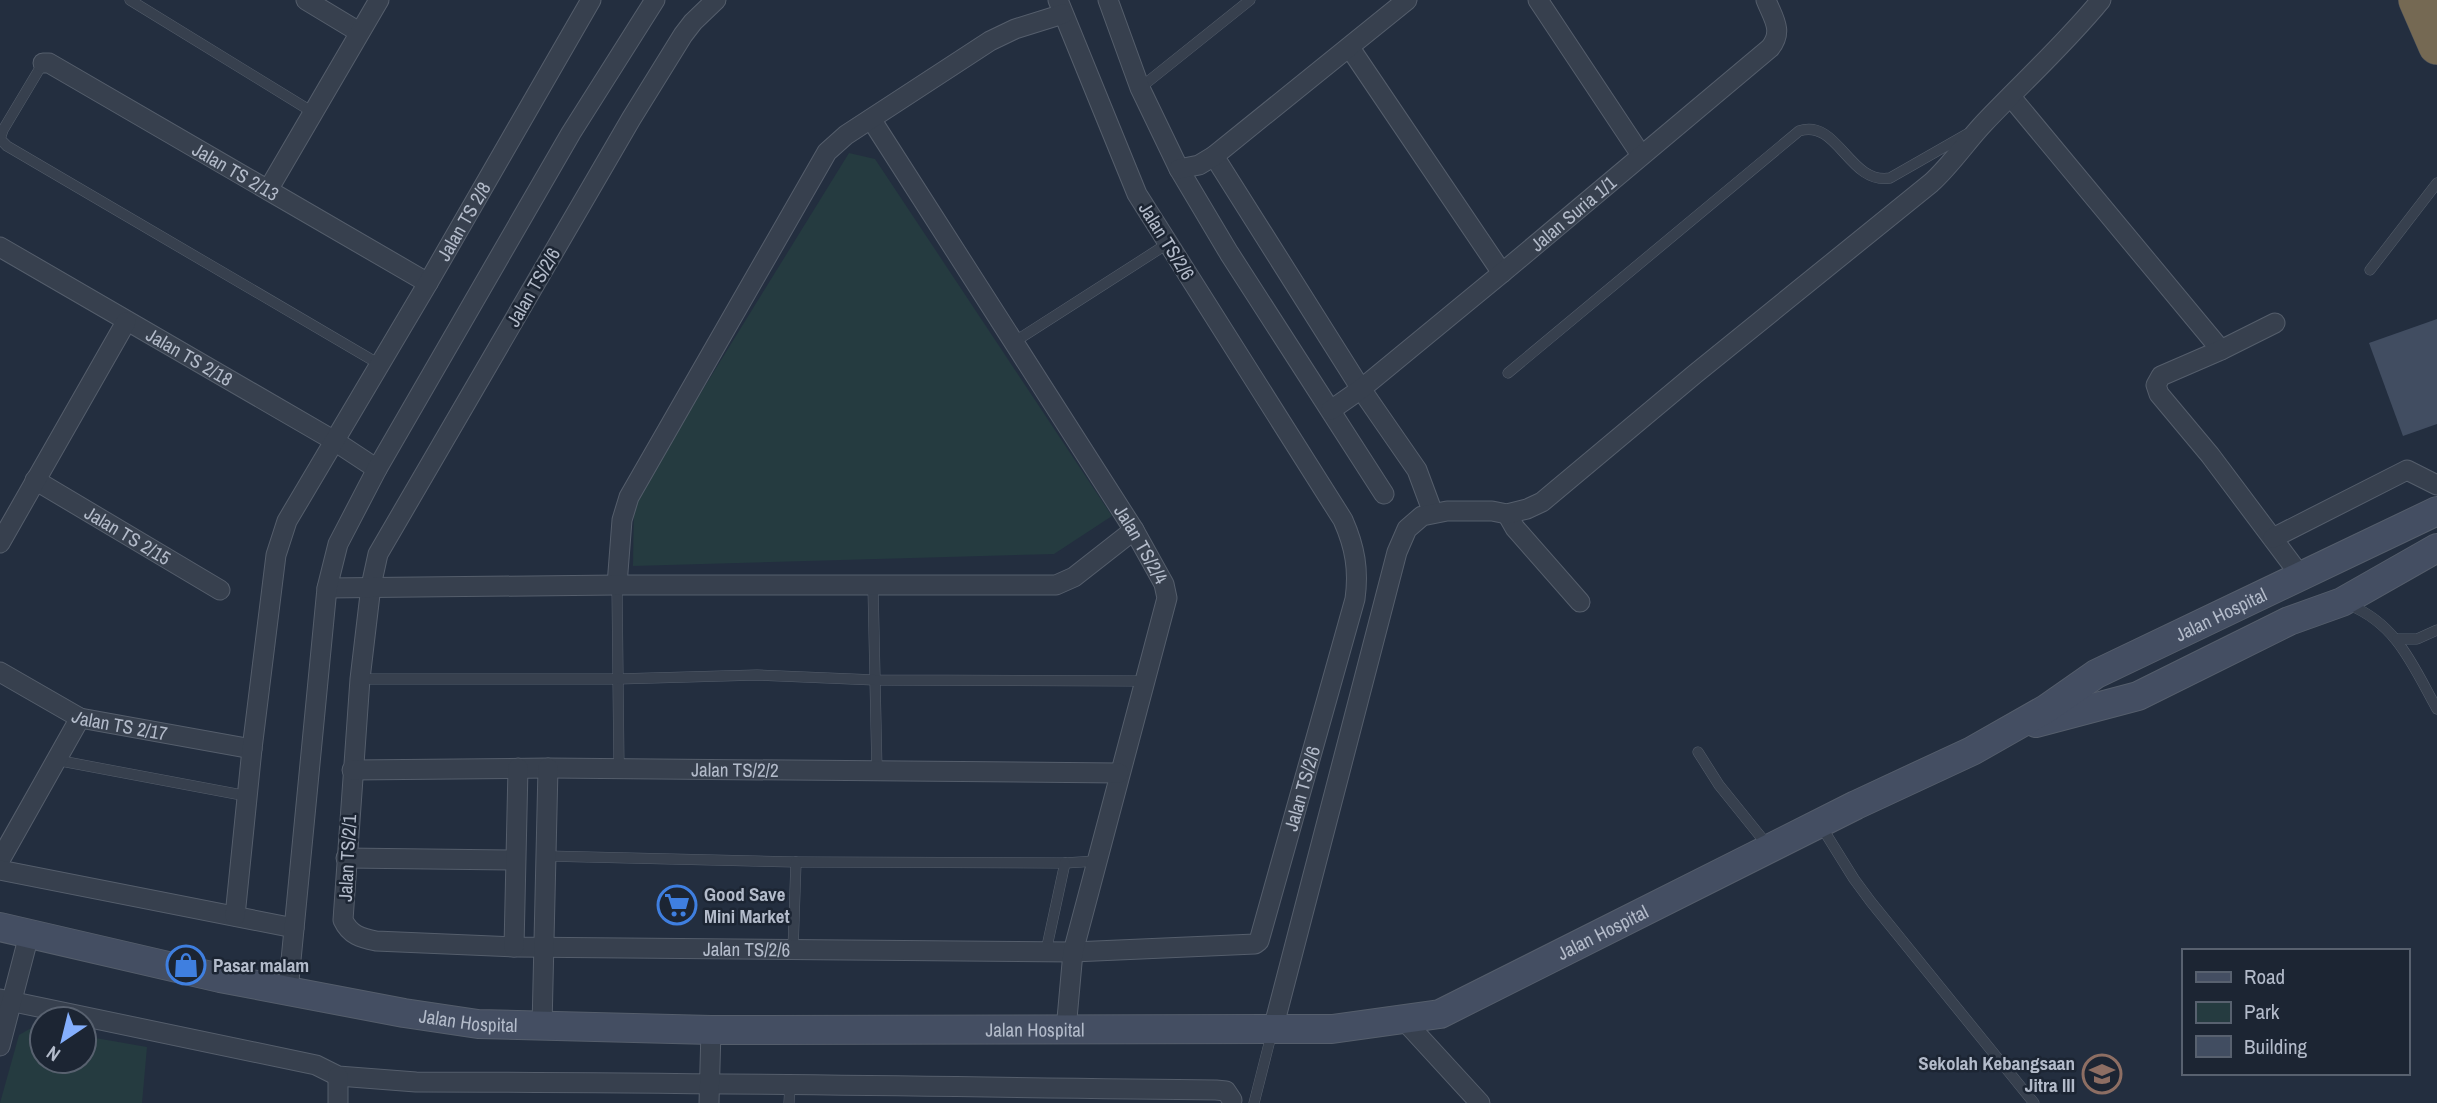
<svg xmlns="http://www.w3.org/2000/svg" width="2437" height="1103" viewBox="0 0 2437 1103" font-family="'Archivo Narrow',sans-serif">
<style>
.green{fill:#253b40}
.building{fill:#414d61}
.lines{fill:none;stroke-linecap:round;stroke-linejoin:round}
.lane-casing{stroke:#555e6c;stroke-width:11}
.street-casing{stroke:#555e6c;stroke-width:21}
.secondary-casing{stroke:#555e6c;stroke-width:30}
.highway-casing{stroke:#424b59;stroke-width:38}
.lane{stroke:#37404e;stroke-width:10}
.street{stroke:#37404e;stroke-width:19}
.secondary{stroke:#444e62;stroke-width:28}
.highway{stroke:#756953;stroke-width:37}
.labels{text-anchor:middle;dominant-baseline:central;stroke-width:5;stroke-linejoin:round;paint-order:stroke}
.street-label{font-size:19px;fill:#b3bbca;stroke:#1c2533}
.poi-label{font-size:19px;font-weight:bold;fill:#b3bbca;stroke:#1c2533;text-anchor:start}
</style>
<rect width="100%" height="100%" fill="#232e3f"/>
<g class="green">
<polygon points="849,153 875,159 1112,516 1054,554 633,566 634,501"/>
<polygon points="33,1027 42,1028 42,1061 84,1061 84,1036 147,1047 142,1103 0,1103 19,1035"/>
</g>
<polygon class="building" points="2437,319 2437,424 2403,436 2369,343"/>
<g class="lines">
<defs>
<g id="lane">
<polyline points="130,0 314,113"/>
<polyline points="43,63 3,130 0,139 7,146 379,364"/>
<polyline points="1140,88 1250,0"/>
<polyline points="2370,270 2437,183"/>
<polyline points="1014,342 1167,244"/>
<path d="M1508 373 1799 131C1838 118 1849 185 1890 178L1967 134"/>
<polyline points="617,585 619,769"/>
<polyline points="873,586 877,771"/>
<path d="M2349 605C2397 624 2413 666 2437 709"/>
<polyline points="2397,639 2417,639 2437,630"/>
<polyline points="360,679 617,679 757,675 875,680 1144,681"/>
<polyline points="1698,752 1719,785 1769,847"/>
<polyline points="56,760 247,796"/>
<polyline points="1821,826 1854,879 1871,902 2034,1103"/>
<polyline points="546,856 796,862 1065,863 1096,861"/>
<polyline points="793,950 796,862"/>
<polyline points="1046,951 1065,863"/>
<polyline points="789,1103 790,1085"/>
<polyline points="1254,1103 1272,1032"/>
</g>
<g id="street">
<polyline points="306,0 359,32"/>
<path id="s1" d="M716 0 693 22 683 35 631 119 378 554 371 586 360 679 343 920C350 935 361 938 376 941L514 947 1073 952 1255 944 1259 941 1355 599C1359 570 1355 547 1343 520L1137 194 1058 0"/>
<polyline points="1108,0 1140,88 1179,169 1229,253 1384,494"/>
<polyline points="1538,0 1641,155"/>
<polyline points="1350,48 1502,273"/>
<path id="s2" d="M43 63H49L428 283"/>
<polyline points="2011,97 2221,350"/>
<path id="s3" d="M871 119 1134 530 1164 584 1167 598 1073 952 1066 1030"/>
<polyline points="1214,156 1361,389 1417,470 1433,513"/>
<polyline points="1179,169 1199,165 1214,156 1407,0"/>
<polyline points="268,190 379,0"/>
<path id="s4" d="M0 247 333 440 377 469"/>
<polyline points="2275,323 2221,350 2161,376 2156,385 2159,394 2210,455 2300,575"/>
<path id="s5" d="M1331 410 1361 389 1502 273 1770 48C1784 31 1773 18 1766 0"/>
<path id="s6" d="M35 480 220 590"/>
<polyline points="1507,514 1515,528 1580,602"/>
<polyline points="2273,538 2407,470 2437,485"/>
<polyline points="0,543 126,322"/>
<polyline points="617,585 622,520 629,497 827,152 846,135 990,41 1015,29 1063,14"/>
<polyline points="327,588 617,585 1056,585 1074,577 1134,530"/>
<path id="s7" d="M0 672 80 718 252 749"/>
<path id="s8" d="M352 770 548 768 1119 773"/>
<polyline points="346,858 515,860"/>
<polyline points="0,860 80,718"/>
<polyline points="0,870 294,928"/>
<path id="s9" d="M235 916 252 749 276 555 287 521 428 283 591 0"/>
<polyline points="514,947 518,768"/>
<polyline points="288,991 327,588 338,544 377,469 571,133 655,0"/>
<path d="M0 999 316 1065 338 1076 416 1082C682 1082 949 1087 1216 1090L1226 1091 1232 1100"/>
<polyline points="1402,1018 1480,1103"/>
<polyline points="542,1027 548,768"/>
<path d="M1273 1029 1397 552 1407 529 1422 516 1447 511H1492L1507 514 1527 509 1542 502 1695 374 1931 183C1951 165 1966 142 1985 122 2024 81 2065 44 2101 0"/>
<polyline points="0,1046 29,935"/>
<polyline points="338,1076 338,1103"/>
<polyline points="709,1103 711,1030"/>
</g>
<g id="secondary">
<polyline points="2036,723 2138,696 2289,621 2342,602 2437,548"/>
<path id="s10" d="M0 927 220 978 404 1013 478 1024 711 1030 1332 1029 1440 1014 1856 805 1972 751 2046 709 2096 674 2437 511"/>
</g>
<polyline id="highway" points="2417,0 2437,46"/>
</defs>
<use href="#lane" class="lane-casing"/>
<use href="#street" class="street-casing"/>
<use href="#secondary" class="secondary-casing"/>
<use href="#highway" class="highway-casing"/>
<use href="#lane" class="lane"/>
<use href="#street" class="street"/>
<use href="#secondary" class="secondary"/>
<use href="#highway" class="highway"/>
</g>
<defs>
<symbol id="supermarket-ring" viewBox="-11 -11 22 22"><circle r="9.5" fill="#1c2533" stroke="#3f7fe0" stroke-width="1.5"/><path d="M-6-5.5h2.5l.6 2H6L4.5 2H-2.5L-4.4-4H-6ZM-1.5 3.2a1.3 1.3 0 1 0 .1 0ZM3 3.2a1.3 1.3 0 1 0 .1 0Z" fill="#3f7fe0"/></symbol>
<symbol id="shop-ring" viewBox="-11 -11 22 22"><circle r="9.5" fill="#1c2533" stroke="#3f7fe0" stroke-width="1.5"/><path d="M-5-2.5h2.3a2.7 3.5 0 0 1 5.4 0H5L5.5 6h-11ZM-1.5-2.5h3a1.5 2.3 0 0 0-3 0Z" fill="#3f7fe0"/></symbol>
<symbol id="school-ring" viewBox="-11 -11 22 22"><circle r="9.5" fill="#1c2533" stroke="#8d6e63" stroke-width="1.5"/><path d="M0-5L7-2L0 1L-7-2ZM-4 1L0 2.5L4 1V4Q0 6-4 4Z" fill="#8d6e63"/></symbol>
</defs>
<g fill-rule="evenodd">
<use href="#supermarket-ring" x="655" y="883" width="44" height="44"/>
<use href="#shop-ring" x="164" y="943" width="44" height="44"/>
<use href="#school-ring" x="2080" y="1052" width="44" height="44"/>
</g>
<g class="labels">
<g class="street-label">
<text stroke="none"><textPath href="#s2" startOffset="222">Jalan TS 2/13</textPath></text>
<text stroke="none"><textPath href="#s5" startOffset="312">Jalan Suria 1/1</textPath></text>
<text stroke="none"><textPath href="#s9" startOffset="747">Jalan TS 2/8</textPath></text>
<text transform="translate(1167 241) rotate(58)">Jalan TS/2/6</text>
<text transform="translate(533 287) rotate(-60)">Jalan TS/2/6</text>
<text stroke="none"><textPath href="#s4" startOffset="219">Jalan TS 2/18</textPath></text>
<text stroke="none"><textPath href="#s6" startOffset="108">Jalan TS 2/15</textPath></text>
<text stroke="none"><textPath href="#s3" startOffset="504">Jalan TS/2/4</textPath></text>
<text stroke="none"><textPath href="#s10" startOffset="2329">Jalan Hospital</textPath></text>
<text stroke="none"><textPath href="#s7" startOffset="133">Jalan TS 2/17</textPath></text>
<text stroke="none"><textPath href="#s8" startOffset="383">Jalan TS/2/2</textPath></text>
<text stroke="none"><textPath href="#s1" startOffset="2102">Jalan TS/2/6</textPath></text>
<text transform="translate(347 858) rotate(-87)">Jalan TS/2/1</text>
<text stroke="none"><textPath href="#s10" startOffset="1633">Jalan Hospital</textPath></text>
<text stroke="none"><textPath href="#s1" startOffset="1430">Jalan TS/2/6</textPath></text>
<text stroke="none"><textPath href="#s10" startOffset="478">Jalan Hospital</textPath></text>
<text stroke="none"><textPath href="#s10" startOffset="1045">Jalan Hospital</textPath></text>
</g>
<g class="poi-label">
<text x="704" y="894">Good Save<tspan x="704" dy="22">Mini Market</tspan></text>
<text x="213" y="965">Pasar malam</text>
<text x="2075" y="1063" text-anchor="end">Sekolah Kebangsaan<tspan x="2075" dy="22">Jitra III</tspan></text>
</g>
</g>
<rect x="2182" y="949" width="228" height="126" fill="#1c2533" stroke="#58616f" stroke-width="2"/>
<rect x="2196" y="972" width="35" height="10" fill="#444e62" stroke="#58616f" stroke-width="2"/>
<text x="2244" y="984" font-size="21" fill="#b3bbca">Road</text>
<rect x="2196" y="1002" width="35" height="21" fill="#253b40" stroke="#58616f" stroke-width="2"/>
<text x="2244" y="1019" font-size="21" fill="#b3bbca">Park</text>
<rect x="2196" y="1036" width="35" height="21" fill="#414d61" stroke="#58616f" stroke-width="2"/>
<text x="2244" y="1054" font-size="21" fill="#b3bbca">Building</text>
<g transform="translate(63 1040) rotate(215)"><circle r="33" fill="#1c2533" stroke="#58616f" stroke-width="2"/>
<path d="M0-5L12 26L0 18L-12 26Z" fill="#84affd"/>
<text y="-10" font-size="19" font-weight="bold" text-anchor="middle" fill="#b3bbca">N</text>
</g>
</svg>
